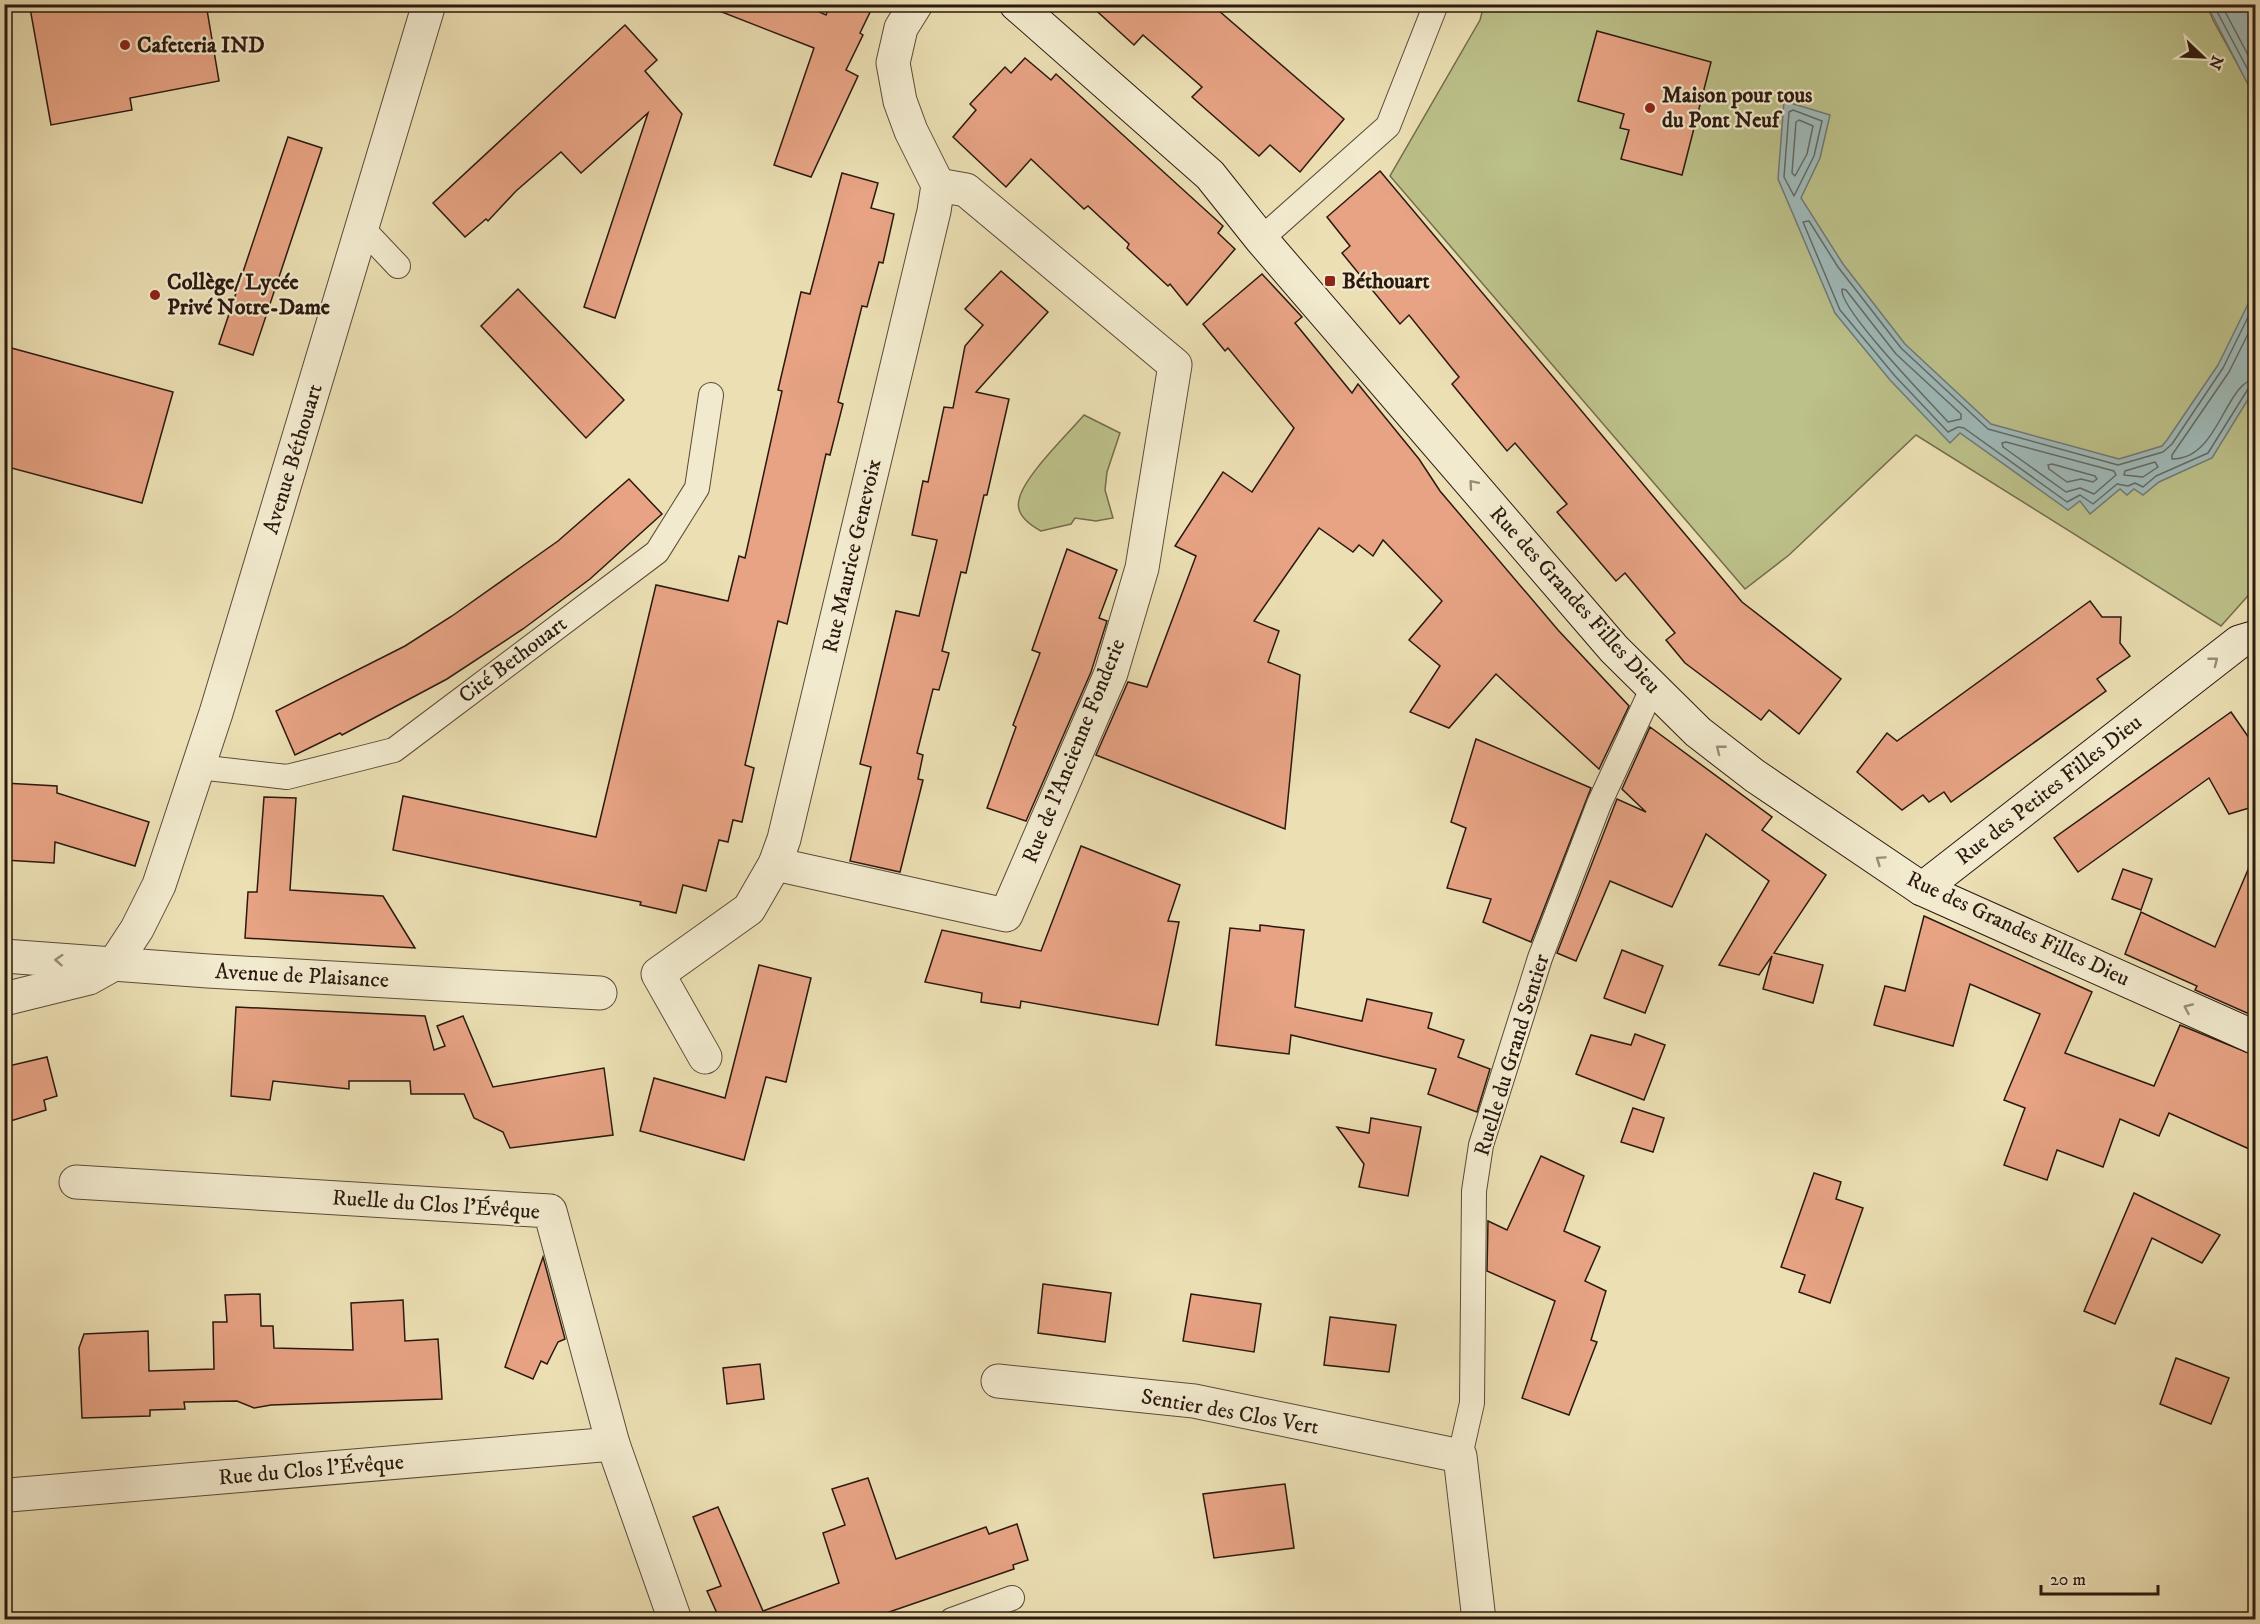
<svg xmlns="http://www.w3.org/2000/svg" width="2260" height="1624" viewBox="0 0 2260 1624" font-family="'IM FELL DW Pica',serif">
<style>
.green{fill:#bcc089;stroke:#746c4c;stroke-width:1.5}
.water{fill:#9eb9b8;stroke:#707975;stroke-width:1.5}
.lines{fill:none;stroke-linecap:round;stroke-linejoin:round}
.shore{stroke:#646964;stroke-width:1.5}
.building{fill:#e7a384;stroke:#2b1910;stroke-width:1.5}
.lane-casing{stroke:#5b4a39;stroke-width:26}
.street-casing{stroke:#5b4a39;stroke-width:35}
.secondary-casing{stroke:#2b1910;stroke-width:35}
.lane{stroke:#f2eace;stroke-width:24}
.street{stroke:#f2eace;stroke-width:33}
.secondary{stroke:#f2eace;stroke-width:33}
.oneway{stroke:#988c78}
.poi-dot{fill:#8f2418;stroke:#f2eace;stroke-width:2}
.labels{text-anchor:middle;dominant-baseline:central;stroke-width:4.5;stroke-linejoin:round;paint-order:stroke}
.poi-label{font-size:22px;font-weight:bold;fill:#2b1910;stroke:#f2eace;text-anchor:start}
.street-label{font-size:22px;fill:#2b1910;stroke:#f2eace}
</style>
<rect width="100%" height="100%" fill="#ebdfb3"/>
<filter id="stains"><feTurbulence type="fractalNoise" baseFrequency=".00333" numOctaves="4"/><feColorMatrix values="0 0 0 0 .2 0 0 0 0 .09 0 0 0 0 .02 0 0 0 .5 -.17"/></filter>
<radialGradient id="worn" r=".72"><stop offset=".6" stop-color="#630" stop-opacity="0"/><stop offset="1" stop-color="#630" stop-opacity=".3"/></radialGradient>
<g class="green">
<polygon points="1484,5 2207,5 2213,20 2255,96 2255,588 2221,626 1916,435 1789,555 1745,589 1390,176 1480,20"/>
<path d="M1084 415 1120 433 1107 472 1105 490 1113 518 1096 521 1075 518 1071 524 1041 531C1030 525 1015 515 1019 500 1023 477 1068 434 1084 415Z"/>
</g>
<g class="water">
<polygon points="2207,5 2255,5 2255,98"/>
<polygon points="1784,101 1830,115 1820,158 1801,198 1843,264 1905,344 1991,424 2119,459 2162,446 2167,440 2218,365 2255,290 2255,388 2212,458 2159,482 2143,495 2134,489 2127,495 2120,489 2090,514 2080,501 2068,510 1960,433 1950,443 1890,380 1835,313 1778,179"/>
</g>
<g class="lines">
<g class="shore">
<polyline points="2213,4 2256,85"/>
<polyline points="2221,4 2256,70"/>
<polygon points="1793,110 1822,121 1814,156 1794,196 1784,177 1789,112"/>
<polygon points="1799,120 1813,126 1807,154 1795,176 1792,173 1796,122"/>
<path d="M1842 289 1846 290 1896 354 1961 414V419L1948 422C1931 403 1838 308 1842 289Z"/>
<polyline points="2256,301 2223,368 2172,444 2163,452 2118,465 1988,429 1901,348 1838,267 1809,221 1803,222 1840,310 1895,376 1948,432 1958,427 1964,428 2067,502 2080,495 2093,504 2117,484 2128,486 2135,483 2143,487 2156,476 2208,453 2248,389 2256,386"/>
<path d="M2256 318 2229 372 2172 455V459C2219 460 2225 381 2256 379"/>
<polygon points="2006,442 2114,471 2116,475 2094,494 2080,488 2066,492 2003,447 2002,443"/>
<polygon points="2155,462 2158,467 2143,477 2124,475 2125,471"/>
<polygon points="2052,464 2095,476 2097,479 2093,482 2081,479 2067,482 2049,469 2048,465"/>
</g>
</g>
<g class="building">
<polygon points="48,4 206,4 219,81 130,98 132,110 51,125 30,8"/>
<polygon points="709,4 802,4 826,15 830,4 874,4 860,33 863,35 846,70 858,76 811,177 774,165 814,48 709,7"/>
<polygon points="1089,4 1211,4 1344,119 1300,172 1270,145 1259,156 1192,97 1202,87 1143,35 1134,45"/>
<polygon points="625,25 657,60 645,71 682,114 615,318 584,307 648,113 581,173 561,152 516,191 488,221 486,219 465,237 433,203"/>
<polygon points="1597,31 1711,62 1682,175 1621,159 1629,130 1620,128 1624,114 1578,101"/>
<polygon points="1025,58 1051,80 1056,74 1223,226 1218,233 1235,249 1187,305 1170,284 1168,286 1127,248 1129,244 1088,206 1084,209 1031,159 1006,187 953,137 976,110 970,104 1005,67 1011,73"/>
<polygon points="288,137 322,148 253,355 219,344"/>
<polygon points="1380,171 1742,602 1841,679 1799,734 1769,710 1761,720 1685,663 1666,640 1675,633 1625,573 1616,581 1557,512 1567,504 1515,443 1507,451 1452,384 1459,377 1409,315 1400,324 1342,253 1350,246 1327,217"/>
<polygon points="842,173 878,183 871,208 894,214 883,263 879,262 867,307 862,306 838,402 843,404 830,455 826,454 787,624 778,621 745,765 754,768 742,822 733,820 728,842 719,840 706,891 683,885 676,913 640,905 641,902 393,850 403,796 596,837 656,585 728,601 739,556 745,558 782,391 778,390 801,292 810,294"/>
<polygon points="1001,271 1048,312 976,392 1009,399 987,495 984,495 966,573 961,572 942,651 949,653 939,690 933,689 917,753 923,755 918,779 923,780 900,872 850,861 871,767 860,764 896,611 919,616 937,540 912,535 923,481 928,482 944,407 953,408 965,346 983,325 965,309"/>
<polygon points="1262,274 1302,317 1295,323 1352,393 1358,384 1419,459 1440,491 1558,630 1629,706 1599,769 1496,674 1449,728 1410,712 1440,666 1409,640 1442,601 1383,540 1373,556 1359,545 1353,552 1319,528 1254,621 1279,631 1268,662 1300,675 1285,829 1096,755 1128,682 1147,687 1196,556 1175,546 1223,472 1252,492 1294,428 1228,348 1225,351 1203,324"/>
<polygon points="518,289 624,400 586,438 481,326"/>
<polygon points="4,346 173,392 142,503 4,466"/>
<polygon points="629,479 662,514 590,579 523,629 447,679 342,735 340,733 295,755 276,711 405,646 452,616 558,541"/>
<polygon points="1067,549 1117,570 1099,618 1107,621 1091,672 1026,821 987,808 1016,727 1013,725 1040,653 1032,650"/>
<polygon points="2090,601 2102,617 2121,617 2120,643 2130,656 2097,679 2106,691 1951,802 1944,792 1929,802 1923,795 1902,810 1857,772 1887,733 1897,741"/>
<polygon points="2231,712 2256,748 2256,806 2229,814 2209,778 2078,872 2054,838"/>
<polygon points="1650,727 1772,817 1762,830 1826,875 1774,953 1823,965 1813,1003 1763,989 1772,956 1759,975 1719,965 1769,881 1706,834 1672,907 1610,881 1576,961 1557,953 1617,799 1646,812 1622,789"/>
<polygon points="1476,739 1591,788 1531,942 1483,922 1491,899 1447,888 1466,828 1451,822"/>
<polygon points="4,783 57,786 57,793 149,822 135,866 55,842 54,863 4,860"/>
<polygon points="264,797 296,798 290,890 383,896 415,948 245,938 248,892 257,892"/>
<polygon points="1081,846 1180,885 1168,921 1179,922 1158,1025 1021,1001 1020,1008 981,1002 982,993 925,982 942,930 1041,951"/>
<polygon points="2256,851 2256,1017 2195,990 2197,986 2125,954 2141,912 2215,947"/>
<polygon points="2123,869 2152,879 2141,910 2112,899"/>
<polygon points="1924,916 2092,992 2065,1053 2154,1086 2180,1025 2256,1056 2256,1152 2169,1113 2159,1136 2120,1119 2103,1167 2057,1150 2047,1180 2004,1165 2025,1108 2004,1100 2040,1014 1970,984 1953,1046 1874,1025 1885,986 1905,991"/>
<polygon points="1260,925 1304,930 1295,1007 1362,1021 1367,999 1432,1013 1428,1028 1464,1040 1458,1057 1490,1069 1477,1112 1428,1094 1436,1069 1291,1035 1289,1054 1216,1045 1230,928 1260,931"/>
<polygon points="1622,950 1663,966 1645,1013 1604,998"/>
<polygon points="759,965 811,978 786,1082 766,1077 744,1160 640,1131 654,1078 725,1098"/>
<polygon points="236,1007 425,1016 434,1050 445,1046 437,1026 463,1016 493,1087 604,1068 613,1135 510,1148 503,1132 474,1118 464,1094 411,1094 410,1081 349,1081 349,1089 273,1081 270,1100 231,1096"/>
<polygon points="1635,1034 1665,1045 1644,1100 1576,1074 1591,1035 1631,1045"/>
<polygon points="47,1057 57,1096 44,1100 46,1110 4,1123 4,1067"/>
<polygon points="1633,1108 1664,1118 1653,1152 1621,1142"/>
<polygon points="1371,1118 1421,1127 1408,1196 1359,1187 1364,1164 1337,1127 1369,1133"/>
<polygon points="1541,1156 1584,1176 1564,1231 1600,1247 1585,1281 1606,1291 1591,1340 1597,1342 1569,1415 1522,1398 1555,1301 1487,1271 1488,1221 1507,1230"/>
<polygon points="1814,1173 1841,1182 1836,1199 1863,1208 1830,1303 1799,1292 1805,1275 1781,1267"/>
<polygon points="2134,1193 2220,1235 2202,1263 2152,1238 2115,1324 2084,1311"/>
<polygon points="543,1257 565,1339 558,1342 547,1364 541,1361 533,1379 505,1367"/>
<polygon points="1043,1284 1111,1293 1105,1342 1038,1333"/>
<polygon points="260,1294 261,1326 273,1326 274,1348 353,1350 351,1303 403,1300 405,1341 438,1339 442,1399 271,1405 254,1408 237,1401 184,1402 185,1409 150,1410 150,1416 82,1418 79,1348 84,1334 148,1331 149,1371 214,1369 213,1322 227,1322 225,1295"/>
<polygon points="1191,1294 1261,1304 1254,1352 1183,1341"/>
<polygon points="1330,1317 1396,1325 1389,1372 1324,1365"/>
<polygon points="2176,1358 2229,1378 2211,1424 2160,1404"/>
<polygon points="760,1364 764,1399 727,1404 723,1368"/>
<polygon points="868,1478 896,1559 986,1527 989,1534 1017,1524 1028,1560 1013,1565 1014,1569 866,1620 720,1620 707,1591 721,1586 693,1517 718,1507 763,1611 839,1583 823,1533 845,1525 832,1489"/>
<polygon points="1285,1484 1294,1548 1214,1558 1203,1494"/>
</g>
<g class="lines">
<defs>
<g id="lane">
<polyline points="362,228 398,266"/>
<polyline points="1261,239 1388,126 1436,4"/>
<polyline points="198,767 287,777 394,750 657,552 697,488 711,395"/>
<polyline points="1460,1456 1472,1403 1474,1191 1481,1145 1540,958 1599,804 1652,689"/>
<polyline points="952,1620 1012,1598"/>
</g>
<g id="street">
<polyline points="775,864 1006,915 1111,673 1142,568 1175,365 966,190 938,185"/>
<polyline points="4,956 208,971 600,993"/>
<polyline points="4,999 89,978 114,964 137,929 159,885 216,713 429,4"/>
<polyline points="705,1057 658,974 749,909 775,864 784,839 934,211 938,185 911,131 900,101 893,63 901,28 916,4"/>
<polyline points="76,1182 550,1211 613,1444 675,1620"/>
<polyline points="998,1381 1194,1401 1460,1456 1479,1620"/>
<polyline points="9,1495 613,1444"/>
</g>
<g id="secondary">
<polyline points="1016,4 1210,175 1261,239 1614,649 1698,732 1755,776 1922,889 2256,1038"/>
<polyline points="1922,889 2239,642 2256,637"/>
</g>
</defs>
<use href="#lane" class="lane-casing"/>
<use href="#street" class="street-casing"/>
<use href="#secondary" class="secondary-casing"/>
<use href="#lane" class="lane"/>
<use href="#street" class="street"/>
<use href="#secondary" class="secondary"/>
</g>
<defs><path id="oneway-chevron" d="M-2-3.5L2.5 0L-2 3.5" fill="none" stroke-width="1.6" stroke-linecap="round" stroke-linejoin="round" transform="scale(1.5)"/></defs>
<g class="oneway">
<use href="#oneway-chevron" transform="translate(1473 484) rotate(-131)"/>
<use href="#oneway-chevron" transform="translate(2214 661) rotate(-38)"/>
<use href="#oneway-chevron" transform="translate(1720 749) rotate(-142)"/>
<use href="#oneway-chevron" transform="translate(1880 860) rotate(-146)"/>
<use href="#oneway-chevron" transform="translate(59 960) rotate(-176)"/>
<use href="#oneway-chevron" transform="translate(2188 1008) rotate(-156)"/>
</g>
<g class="poi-dot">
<circle cx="125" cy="45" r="6"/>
<circle cx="1650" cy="108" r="6"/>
<rect x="1324" y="275" width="12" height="12" rx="3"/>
<circle cx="155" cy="295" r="6"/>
</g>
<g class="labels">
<g class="poi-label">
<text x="137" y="45">Cafeteria IND</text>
<text x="1662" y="95">Maison pour tous<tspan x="1662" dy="25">du Pont Neuf</tspan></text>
<text x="1342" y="281">Béthouart</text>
<text x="167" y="282">Collège/ Lycée<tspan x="167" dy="25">Privé Notre-Dame</tspan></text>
</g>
<g class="street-label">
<text transform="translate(293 459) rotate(-73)">Avenue Béthouart</text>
<text transform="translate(852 556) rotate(-77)">Rue Maurice Genevoix</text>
<text transform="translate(1575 600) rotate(48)">Rue des Grandes Filles Dieu</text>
<text transform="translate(513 660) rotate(-37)">Cité Bethouart</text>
<text transform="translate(1074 751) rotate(-68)">Rue de l'Ancienne Fonderie</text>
<text transform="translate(2049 790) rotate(-38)">Rue des Petites Filles Dieu</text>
<text transform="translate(2018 929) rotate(25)">Rue des Grandes Filles Dieu</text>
<text transform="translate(302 976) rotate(3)">Avenue de Plaisance</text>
<text transform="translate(1512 1055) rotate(-73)">Ruelle du Grand Sentier</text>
<text transform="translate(436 1205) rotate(4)">Ruelle du Clos l'Évêque</text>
<text transform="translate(1230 1412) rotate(10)">Sentier des Clos Vert</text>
<text transform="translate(311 1470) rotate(-5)">Rue du Clos l'Évêque</text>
</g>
</g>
<rect width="2260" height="1624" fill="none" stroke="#ebdfb3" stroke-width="24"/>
<rect x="6" y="6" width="2248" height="1612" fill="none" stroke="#2b1910" stroke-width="3"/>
<rect x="12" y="12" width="2236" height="1600" fill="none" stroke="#2b1910" stroke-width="1.5"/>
<g transform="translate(2203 57) rotate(113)" stroke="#f2eace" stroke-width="4.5" paint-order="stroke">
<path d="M0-4.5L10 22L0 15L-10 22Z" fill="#2b1910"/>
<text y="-9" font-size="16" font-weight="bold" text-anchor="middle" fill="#2b1910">N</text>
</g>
<path d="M2041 1585v9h117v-9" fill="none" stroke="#2b1910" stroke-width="3"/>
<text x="2050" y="1585" font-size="18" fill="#2b1910" stroke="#f2eace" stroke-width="4.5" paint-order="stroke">20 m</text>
<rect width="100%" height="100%" filter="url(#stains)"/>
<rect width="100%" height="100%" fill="url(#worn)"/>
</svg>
